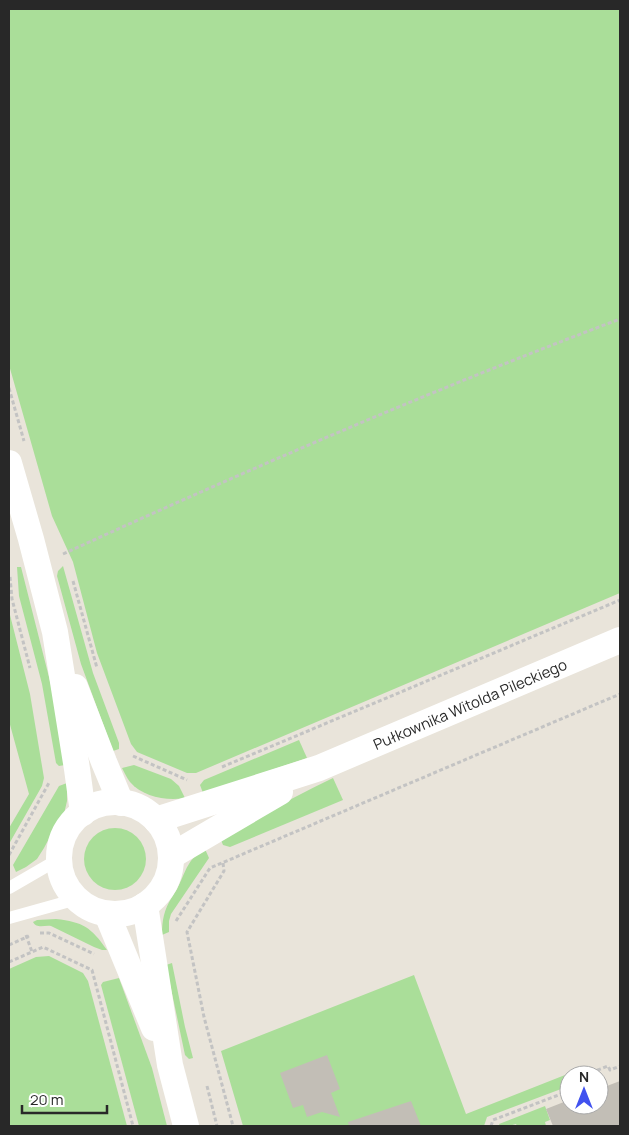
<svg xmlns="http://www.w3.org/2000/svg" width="629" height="1135" viewBox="0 0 629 1135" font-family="Manrope,sans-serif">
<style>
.green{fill:#aade99}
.building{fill:#c2beb6}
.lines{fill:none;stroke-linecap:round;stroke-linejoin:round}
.path{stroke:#c3c3c3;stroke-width:3;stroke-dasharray:4 2.5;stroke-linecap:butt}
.lane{stroke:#fff;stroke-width:12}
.street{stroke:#fff;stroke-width:26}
.labels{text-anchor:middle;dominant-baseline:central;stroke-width:4;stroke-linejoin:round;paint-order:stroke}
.street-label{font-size:15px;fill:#282828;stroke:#fff}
</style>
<rect width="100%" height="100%" fill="#e9e4da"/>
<g class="green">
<polygon points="9,9 620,9 620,593 196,773 187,773 137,752 131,744 97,653 73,562 52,516 9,365"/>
<polygon points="63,566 93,673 119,743 119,749 113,751 81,664 57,576 58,571"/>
<polygon points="17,567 21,567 52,689 65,765 59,766 56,763 42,684 19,596"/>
<polygon points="9,611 30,694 44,778 42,786 9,844 9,828 29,794 9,721"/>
<polygon points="299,740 307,758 203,793 200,785 204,780"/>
<path d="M134 765 171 779 179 786 185 798C166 801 143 797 130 782 127 778 124 772 122 768Z"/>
<path d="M333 778 343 800 230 847 223 845 221 840C257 817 295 796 333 778Z"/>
<polygon points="67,783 67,801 64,814 56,825 44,848 37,859 26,867 16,872 13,865 59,786"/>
<circle cx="115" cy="859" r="31"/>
<path d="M205 849 209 858 171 914 169 921V932L162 935C162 920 164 910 172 897 174 893 177 890 178 887 187 869 187 860 205 849Z"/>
<path d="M56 919C83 922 91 927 107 950H102L94 947 51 926C44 925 37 929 33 922L37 920Z"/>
<polygon points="49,956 83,973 88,981 127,1126 9,1126 9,969 36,957"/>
<polygon points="172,963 185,1027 193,1058 189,1059 185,1055 166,965"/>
<polygon points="414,975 466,1114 565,1075 569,1086 487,1117 484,1126 243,1126 221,1051"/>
<polygon points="119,978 152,1068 167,1126 139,1126 101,985 103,982"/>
<polygon points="545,1106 550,1120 545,1122 546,1126 517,1126 516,1124 509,1126 500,1126 499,1124"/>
</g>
<g class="building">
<polygon points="327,1055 340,1089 331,1093 340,1117 322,1112 307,1117 303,1105 293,1108 280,1073"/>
<polygon points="620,1081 620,1126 553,1126 546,1109 569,1100 569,1105 599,1105 599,1089"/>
<polygon points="411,1101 421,1126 349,1126 348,1122"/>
</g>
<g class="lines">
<g class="path">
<polyline points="9,388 24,441"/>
<path d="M63 554C247 470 432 390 620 319"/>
<polyline points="10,577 12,599 30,668"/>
<polyline points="73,581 97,668"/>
<polyline points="133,756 187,780"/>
<polyline points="222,767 620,600"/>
<polyline points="9,855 50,781"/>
<polyline points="223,863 224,871 187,932 204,1017 233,1126"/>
<polyline points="176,921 210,868 620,694"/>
<polyline points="40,933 49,933 94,954"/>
<polyline points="26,935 32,952"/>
<polyline points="9,945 29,936"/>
<polyline points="9,962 43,947 92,970 133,1126"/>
<polyline points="585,1075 608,1066 610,1070 620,1066"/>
<polyline points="207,1086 217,1126"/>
<polyline points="491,1126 493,1120 569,1091"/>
</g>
<g class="lane">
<polyline points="9,888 59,859"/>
<polyline points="9,918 77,899"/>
</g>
<g class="street">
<polyline points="9,463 31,539 55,632 77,769 83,813"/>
<polyline points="75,687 104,762 121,803"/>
<circle cx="115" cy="858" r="56"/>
<path id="s1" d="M156 820 319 768 620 640"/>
<polyline points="171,856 280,792"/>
<polyline points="145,905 170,1065 186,1126"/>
<polyline points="107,914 154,1028"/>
</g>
</g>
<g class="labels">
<g class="street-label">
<text stroke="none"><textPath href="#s1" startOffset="335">Pułkownika Witolda Pileckiego</textPath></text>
</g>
</g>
<rect width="629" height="1135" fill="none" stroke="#282828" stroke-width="20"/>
<g transform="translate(584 1090)"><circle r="24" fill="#ffffff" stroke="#a9a9a9"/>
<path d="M0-4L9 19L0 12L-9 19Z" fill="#4152ef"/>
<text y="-8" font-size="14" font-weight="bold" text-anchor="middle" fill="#282828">N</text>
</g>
<path d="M22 1105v8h85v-8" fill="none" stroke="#282828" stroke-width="2.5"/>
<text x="30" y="1105" font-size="15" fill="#282828" stroke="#ffffff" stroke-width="4" paint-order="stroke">20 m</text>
</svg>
